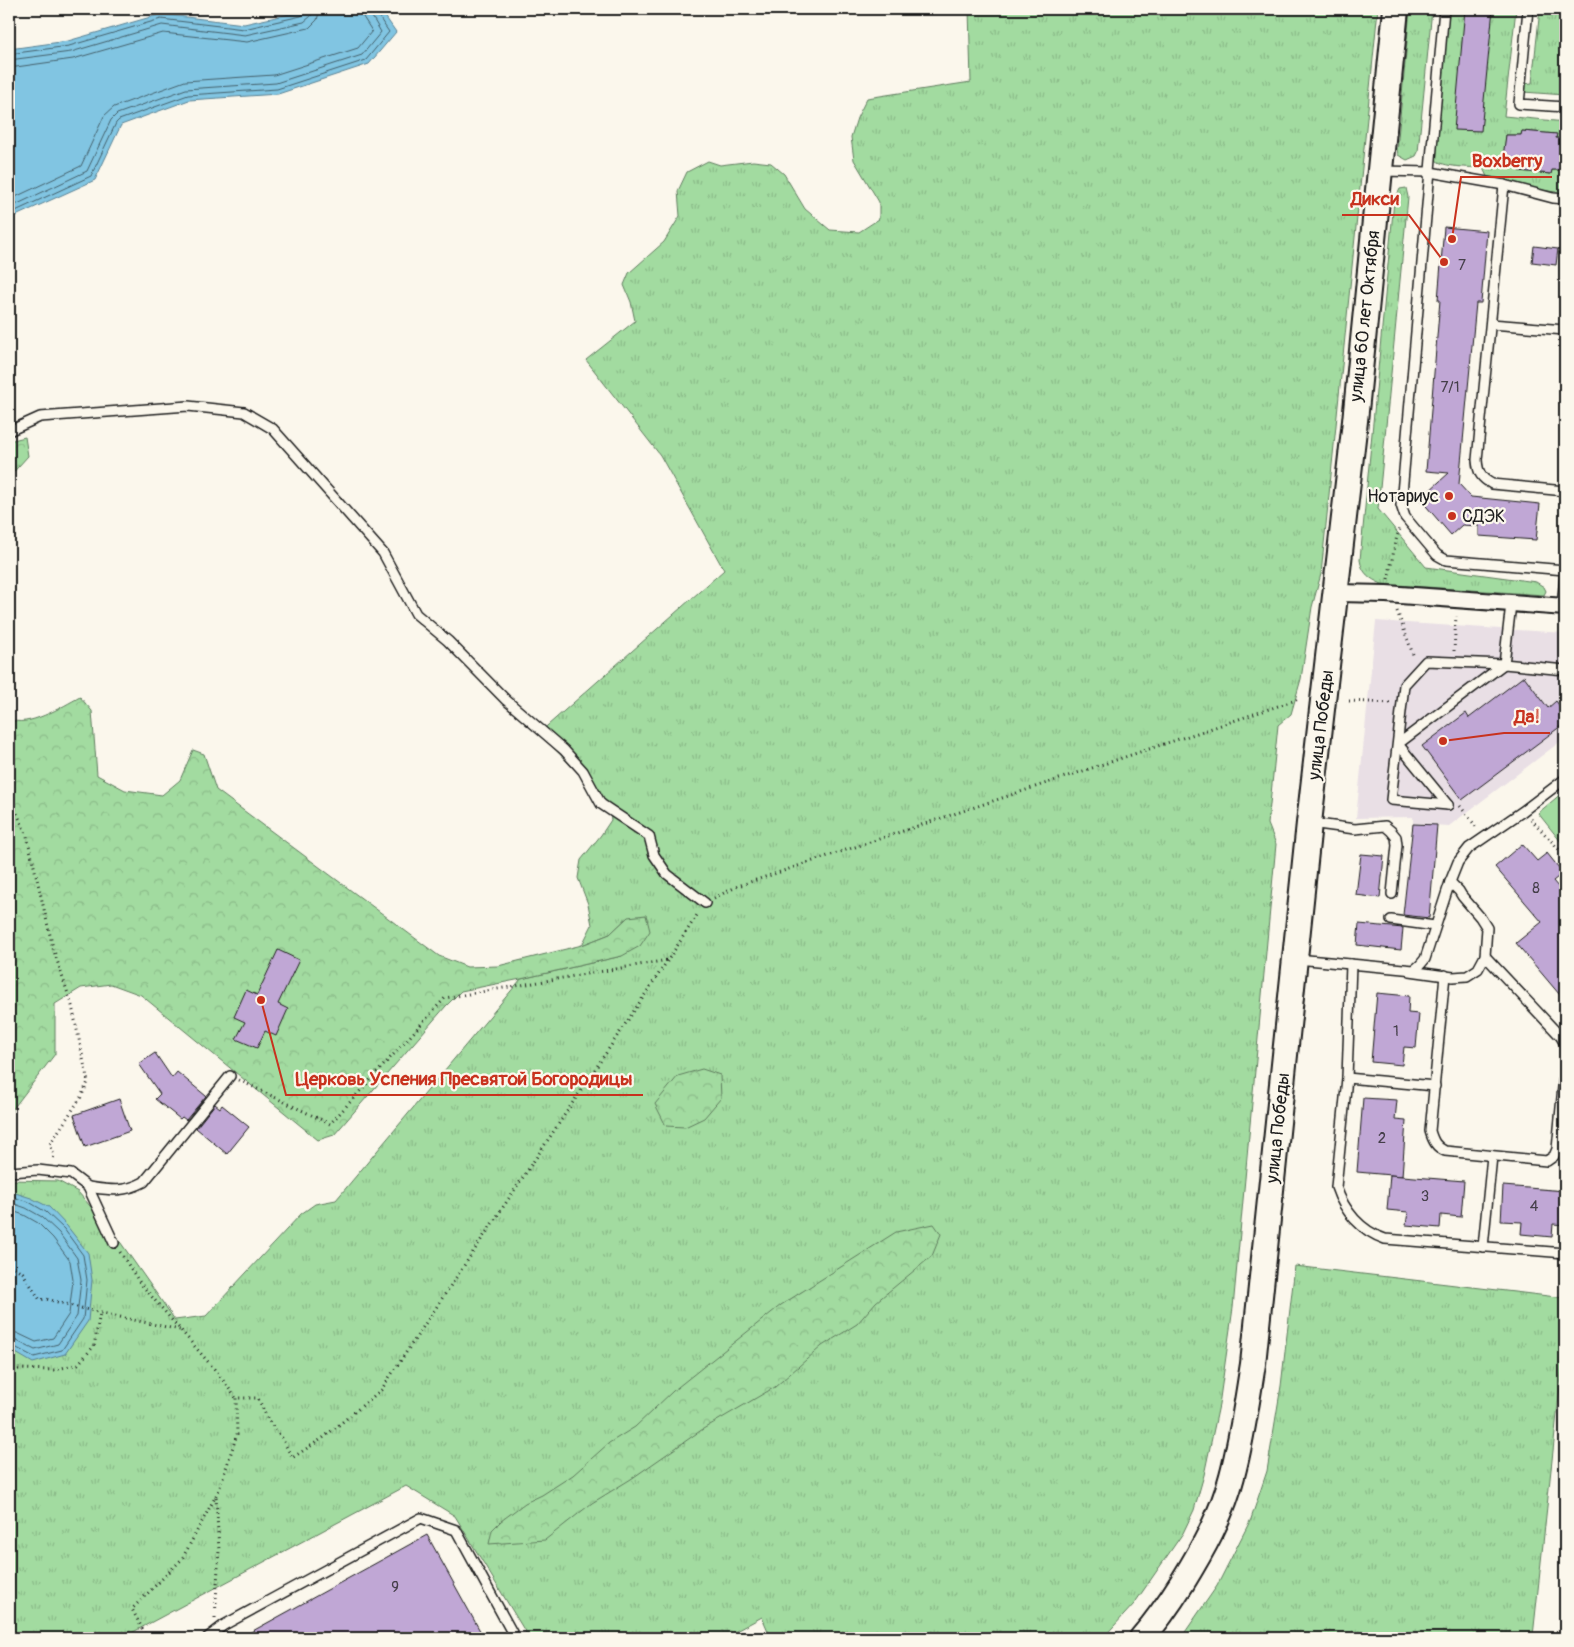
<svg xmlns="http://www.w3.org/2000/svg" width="1574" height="1647" viewBox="0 0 1574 1647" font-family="Pangolin,sans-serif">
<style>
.built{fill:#e9dfe5}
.grass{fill:url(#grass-tufts);stroke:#5f7c5e}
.forest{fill:url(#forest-crowns);stroke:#5f7c5e}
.green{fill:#a2dba0;stroke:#5f7c5e}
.water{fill:#81c5e2;stroke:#598193}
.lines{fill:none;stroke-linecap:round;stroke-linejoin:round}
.shore{stroke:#44606b;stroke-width:1}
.building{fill:#c0a7d5;stroke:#1c1c1c}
.lane-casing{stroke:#1c1c1c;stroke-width:12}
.street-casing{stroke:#1c1c1c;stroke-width:20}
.secondary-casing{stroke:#1c1c1c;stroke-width:28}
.path{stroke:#1c1c1c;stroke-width:3;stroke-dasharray:1 4;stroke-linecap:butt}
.lane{stroke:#fbf7ec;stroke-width:9}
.street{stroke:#fbf7ec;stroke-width:16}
.secondary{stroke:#fbf7ec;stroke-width:24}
.poi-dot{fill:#c8321e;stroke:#fbf7ec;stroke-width:2}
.labels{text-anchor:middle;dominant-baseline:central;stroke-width:4.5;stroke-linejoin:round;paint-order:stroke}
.number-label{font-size:15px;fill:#453f4a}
.street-label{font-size:18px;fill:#1c1c1c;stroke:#fbf7ec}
.poi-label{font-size:18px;fill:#1c1c1c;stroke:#fbf7ec;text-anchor:end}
.leader{fill:none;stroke:#c8321e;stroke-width:2}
.callout-dot{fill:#c8321e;stroke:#fbf7ec;stroke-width:2}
.callout-label{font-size:19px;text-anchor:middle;font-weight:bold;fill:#c8321e;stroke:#fbf7ec;stroke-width:4.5;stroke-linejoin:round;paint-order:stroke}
</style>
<defs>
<pattern id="grass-tufts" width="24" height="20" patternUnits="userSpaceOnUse" patternTransform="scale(1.25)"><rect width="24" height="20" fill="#a2dba0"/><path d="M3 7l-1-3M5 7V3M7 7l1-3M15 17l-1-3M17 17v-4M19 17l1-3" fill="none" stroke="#8bbb89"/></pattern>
<pattern id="forest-crowns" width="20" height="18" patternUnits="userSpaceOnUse" patternTransform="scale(1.25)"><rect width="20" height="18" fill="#a2dba0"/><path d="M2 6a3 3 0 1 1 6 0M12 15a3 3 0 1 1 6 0" fill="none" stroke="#8bbb89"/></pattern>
</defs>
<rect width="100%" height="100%" fill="#fbf7ec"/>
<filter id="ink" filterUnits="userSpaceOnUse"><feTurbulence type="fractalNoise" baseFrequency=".02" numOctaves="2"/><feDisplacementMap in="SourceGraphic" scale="10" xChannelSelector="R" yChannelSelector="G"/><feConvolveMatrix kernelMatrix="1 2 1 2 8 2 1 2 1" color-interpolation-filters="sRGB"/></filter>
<g filter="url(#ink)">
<polygon class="built" points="1376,621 1565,633 1565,738 1449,826 1413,824 1413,817 1356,818"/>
<g class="grass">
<polygon points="969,9 1378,9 1321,574 1312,607 1301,679 1291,714 1278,725 1268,824 1276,844 1233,1308 1219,1405 1204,1475 1194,1510 1183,1533 1134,1604 1103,1638 771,1638 762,1617 723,1638 529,1638 455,1516 406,1486 122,1638 9,1638 9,1180 58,1181 78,1192 116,1236 175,1320 206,1316 301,1214 315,1204 336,1200 521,979 622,956 628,917 610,934 582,945 592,925 588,904 578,878 581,860 601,835 611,820 608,803 539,733 724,570 660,455 586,360 635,321 631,302 624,285 629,273 664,242 680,216 678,191 687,172 708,161 720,165 753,161 771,163 784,174 805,209 830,230 859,232 879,219 879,202 854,160 851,137 857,118 867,98 971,82"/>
<polygon points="1410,9 1432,9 1418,152 1416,156 1407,160 1398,155 1397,149"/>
<path d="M1447 9H1516L1504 116 1565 122V139L1556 138V134L1522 131 1521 135H1506L1503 164 1519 165V171L1551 174 1552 170H1565V193L1532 189 1488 179 1483 168C1471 167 1442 168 1435 159Z"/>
<polygon points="1540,9 1565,9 1565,95 1523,92 1523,84 1532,83"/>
<path d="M1406 188 1408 197 1378 509 1426 567 1536 582 1544 587 1546 591 1544 595 1382 584C1370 579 1362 573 1360 560L1394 201 1400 189Z"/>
<polygon points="1295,1266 1565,1298 1565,1340 1533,1636 1548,1638 1181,1638 1217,1586 1251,1519 1267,1471 1281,1386"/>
</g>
<g class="forest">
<polygon points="25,437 28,456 9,477 9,441"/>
<path d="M80 697 92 711 97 775 125 790 162 795 180 780 193 750 204 754 216 790 439 956 467 967 498 966 582 945 610 934 628 917 646 915 650 931 640 946 622 956 521 979 461 991 446 1006 334 1135 318 1140 141 995 111 984 81 988 55 1004V1054L9 1114V719C27 729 63 706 80 697Z"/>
<polygon points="702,1069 720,1075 721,1098 704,1118 685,1127 666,1126 655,1104 678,1076"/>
<polygon points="934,1224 941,1234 932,1256 876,1302 857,1324 822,1346 775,1387 703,1429 631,1479 592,1503 545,1540 489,1544 492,1530 501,1521 525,1503 542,1495 573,1475 609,1443 635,1427 673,1391 781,1305 896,1232"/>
</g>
<polygon class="green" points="1562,793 1565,796 1565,847 1538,813"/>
<g class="water">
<polygon points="319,9 380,9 396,32 369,64 278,94 189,100 121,125 95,180 9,219 9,49 68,41 161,14 244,24 308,10"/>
<polygon points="9,1191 31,1198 49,1207 67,1226 88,1253 92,1280 88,1321 65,1354 33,1363 9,1349"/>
</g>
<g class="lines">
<g class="shore">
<polyline points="9,54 69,46 161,19 244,29 301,16 305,13 306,9"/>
<polyline points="9,60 71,52 162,25 245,35 304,22 311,16 312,9"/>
<polyline points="9,68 73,59 163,33 247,42 309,28 317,20 320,9"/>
<polyline points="9,200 81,166 104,116 114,107 185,81 274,75 358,48 372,31 363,17 362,9"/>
<polyline points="9,208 87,171 111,120 117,114 186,89 276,83 362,55 381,32 371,15 370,9"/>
<polyline points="9,214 91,176 116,123 119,120 188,95 277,89 366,60 389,32 376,13 376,9"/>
<polyline points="9,1196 29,1202 46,1212 64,1229 83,1255 87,1280 83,1319 62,1350 34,1357 13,1346 9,1345"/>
<polyline points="9,1202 26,1208 42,1217 59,1233 77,1258 81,1280 77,1316 58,1344 35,1350 15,1340 9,1339"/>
<polyline points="9,1210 24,1215 38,1223 53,1238 70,1261 73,1280 69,1314 53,1338 36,1342 17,1333 9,1332"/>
</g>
</g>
<g class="building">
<polygon points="1465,9 1493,9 1481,131 1454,130"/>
<polygon points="1522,131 1557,134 1556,138 1565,139 1565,170 1552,170 1551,174 1519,171 1519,165 1502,164 1506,135 1521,135"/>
<polygon points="1444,227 1487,231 1481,303 1476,303 1459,484 1471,497 1540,504 1536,540 1479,536 1479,526 1462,525 1451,535 1420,499 1449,473 1426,471 1440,300 1438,300"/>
<polygon points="1534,246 1558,249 1556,265 1532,262"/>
<polygon points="1524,676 1548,708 1556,701 1565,713 1565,723 1462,800 1422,746 1466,713 1469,718"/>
<polygon points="1413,824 1437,825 1429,918 1403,915"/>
<polygon points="1522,844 1537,861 1547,853 1563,873 1553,881 1565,895 1565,1001 1516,943 1542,922 1495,867"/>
<polygon points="1361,854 1384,856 1380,898 1356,895"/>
<polygon points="1359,924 1403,928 1401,950 1357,945"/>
<polygon points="278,950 299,960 278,1004 288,1009 276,1036 265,1031 257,1048 236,1039 245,1022 234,1017 246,990 257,995"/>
<polygon points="1377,993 1409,996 1408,1013 1419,1014 1416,1048 1404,1047 1402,1065 1371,1062"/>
<polygon points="155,1053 172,1078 177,1072 206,1096 186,1120 182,1117 180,1119 155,1099 160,1094 139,1064"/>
<polygon points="1363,1098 1397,1100 1395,1120 1406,1121 1402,1176 1357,1172"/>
<polygon points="119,1099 130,1131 85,1147 74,1115"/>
<polygon points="215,1104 220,1108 222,1105 249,1127 227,1154 196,1128"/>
<polygon points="1390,1175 1464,1181 1461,1217 1441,1215 1440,1228 1406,1225 1408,1212 1387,1210"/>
<polygon points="1503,1186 1565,1191 1565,1225 1553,1224 1552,1237 1521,1234 1522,1222 1501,1221"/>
<polygon points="427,1535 484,1638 240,1638"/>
</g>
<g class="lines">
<defs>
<g id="lane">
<polyline points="1444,9 1401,505 1405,517 1437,555 1446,560 1565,570"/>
<polyline points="1528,9 1519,104 1565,107"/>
<polyline points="1381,171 1430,172 1504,185 1553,198 1565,199"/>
<path d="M1504 185 1477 460C1478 473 1481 478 1492 484L1565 491"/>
<polyline points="1491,324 1565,330"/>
<polyline points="9,431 40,417 188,406 244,412 273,429 383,553 416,614 448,641 506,700 564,750 583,771 601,804 649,836 654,855 667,874 705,903"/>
<polyline points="1511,604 1504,664 1565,670"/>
<polyline points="1562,607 1565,576"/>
<polyline points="1398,744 1504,664"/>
<polyline points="1398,744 1448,805"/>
<polyline points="1448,805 1391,800 1404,685 1426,661 1504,664"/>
<polyline points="1310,823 1355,829 1385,826 1391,831 1396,837 1397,845 1392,894"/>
<polyline points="1391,920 1435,926"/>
<polyline points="1485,956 1561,1037 1565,1044"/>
<polyline points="1297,959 1414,970 1420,965 1425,959 1450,882 1458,862 1469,848 1523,811 1565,779"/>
<path d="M1351 964 1347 1078 1336 1187C1344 1211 1361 1231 1385 1239L1565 1253"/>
<polyline points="1410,971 1453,977 1467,976 1478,969 1485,956 1487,928 1480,917 1462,896 1459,891 1450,882"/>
<path d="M1445 975 1430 1131C1433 1141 1436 1147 1445 1151L1547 1161 1554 1156 1557 1149 1565 1066"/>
<polyline points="1347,1078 1435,1086"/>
<polyline points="9,1172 38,1170 71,1174 88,1187 114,1243"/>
<path d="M88 1187C110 1190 123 1193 144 1182L230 1076"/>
<polyline points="1483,1247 1492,1156"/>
<polyline points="207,1638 224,1625 421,1518 456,1530 515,1638"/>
</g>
<polyline id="street" points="1337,593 1386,594 1565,607"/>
<path id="secondary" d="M1142 1638C1157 1621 1170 1602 1182 1583 1203 1549 1222 1515 1232 1476 1242 1439 1247 1401 1253 1364L1309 823 1355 421 1396 9"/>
</defs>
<use href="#lane" class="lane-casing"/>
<use href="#street" class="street-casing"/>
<use href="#secondary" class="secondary-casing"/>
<g class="path">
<polyline points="1388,579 1397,536 1400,529"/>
<polyline points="1397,611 1414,657"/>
<polyline points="1454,651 1456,616"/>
<polyline points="1349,701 1392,703"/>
<polyline points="9,795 27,836 53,948 72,1006 88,1082 81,1097 50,1144 54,1155 53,1160"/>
<polyline points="1460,806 1478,829"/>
<polyline points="1531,819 1565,856"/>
<polyline points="714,898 738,886 1299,699"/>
<polyline points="239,1080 330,1124 445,998 668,960 699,912"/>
<polyline points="120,1252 140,1283 216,1371 236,1398 258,1398 268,1420 282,1438 292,1458 323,1438 381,1390 668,960"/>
<polyline points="14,1267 23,1273 40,1300 46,1299 97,1312 180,1330"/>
<polyline points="9,1365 19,1369 54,1370 78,1364 94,1346 100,1313"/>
<polyline points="215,1618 219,1551 216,1497"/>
<polyline points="147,1638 132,1609 182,1559 219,1490 237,1434 236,1398"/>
</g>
<use href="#lane" class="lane"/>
<use href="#street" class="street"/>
<use href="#secondary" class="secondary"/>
</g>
</g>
<g class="poi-dot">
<circle cx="1449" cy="496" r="5"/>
<circle cx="1452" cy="516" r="5"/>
</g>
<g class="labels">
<g class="number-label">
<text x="1462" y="265">7</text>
<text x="1450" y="387">7/1</text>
<text x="1536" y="888">8</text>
<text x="1396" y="1031">1</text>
<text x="1382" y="1138">2</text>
<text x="1425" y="1196">3</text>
<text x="1534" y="1206">4</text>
<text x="395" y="1587">9</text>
</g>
<g class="street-label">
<text transform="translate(1365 316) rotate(-84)">улица 60 лет Октября</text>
<text transform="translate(1321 725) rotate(-83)">улица Победы</text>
<text transform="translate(1278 1128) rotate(-84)">улица Победы</text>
</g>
<g class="poi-label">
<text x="1439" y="496">Нотариус</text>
<text x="1462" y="516" text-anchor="start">СДЭК</text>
</g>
</g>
<path class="leader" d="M1452 239L1461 177H1552M1444 262L1409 215H1342M1443 741L1504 733H1550M261 1000L286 1095H643"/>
<g class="callout-dot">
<circle cx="1452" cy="239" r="5"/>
<circle cx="1444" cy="262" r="5"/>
<circle cx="1443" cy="741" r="5"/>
<circle cx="261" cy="1000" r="5"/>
</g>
<g class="callout-label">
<text x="1507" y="167">Boxberry</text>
<text x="1375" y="205">Дикси</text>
<text x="1527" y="723">Да!</text>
<text x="464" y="1085">Церковь Успения Пресвятой Богородицы</text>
</g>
<rect width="1574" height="1647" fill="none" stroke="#fbf7ec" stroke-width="30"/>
<rect x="15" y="15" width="1544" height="1617" fill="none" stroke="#1c1c1c" stroke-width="2" filter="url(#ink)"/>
</svg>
